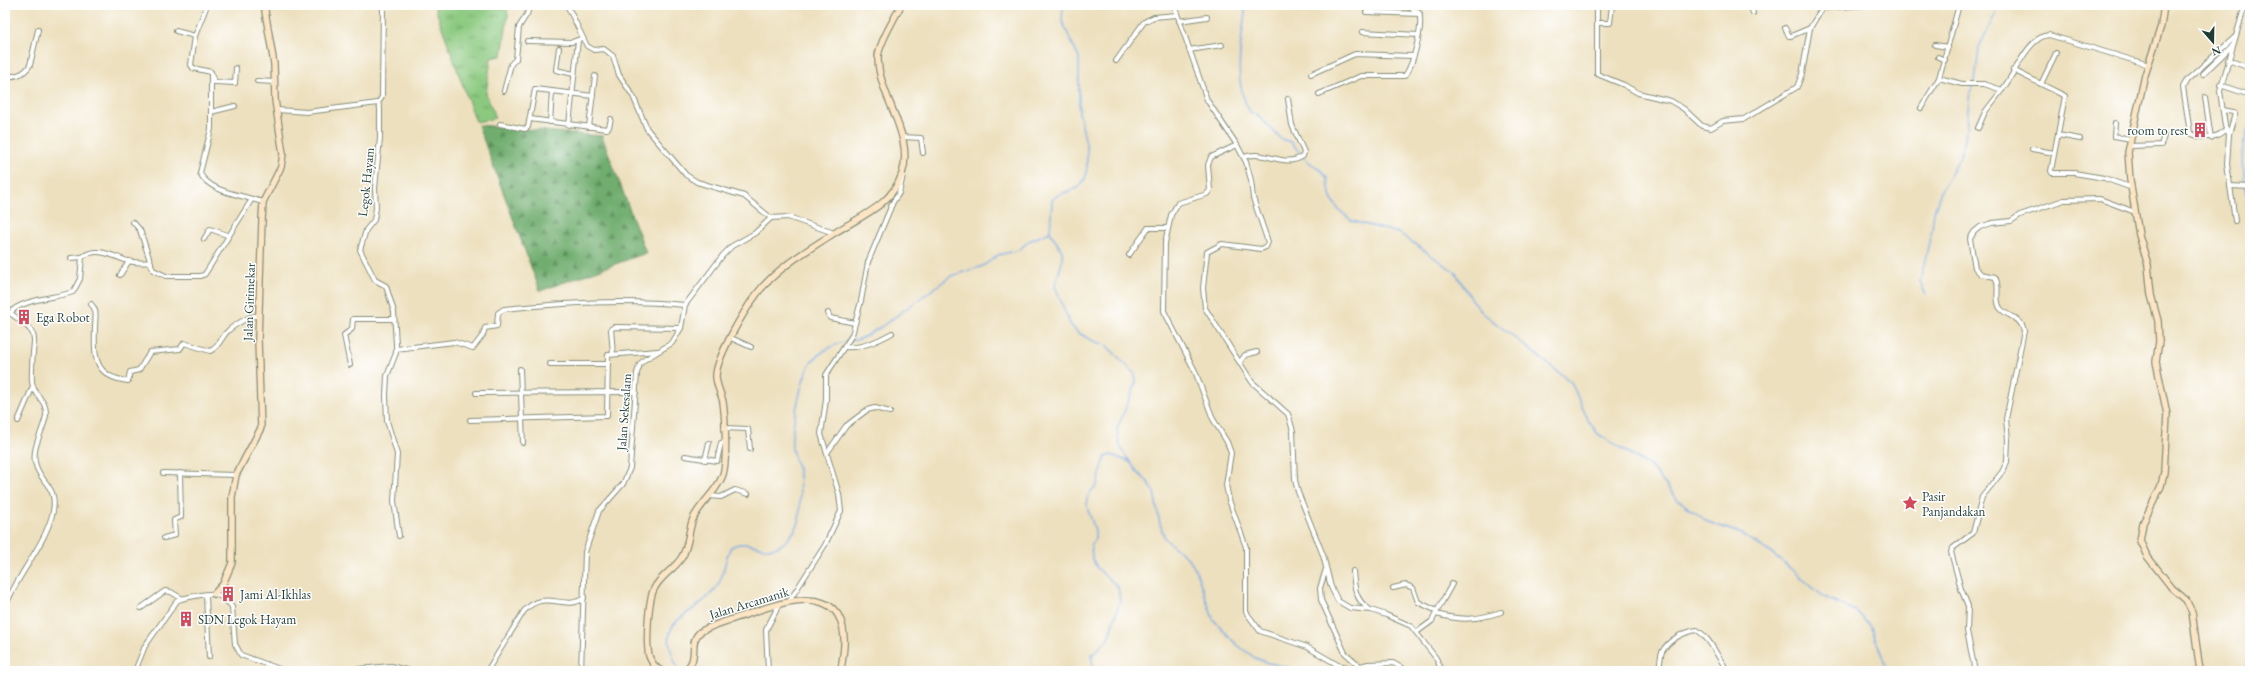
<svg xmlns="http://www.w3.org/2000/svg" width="2255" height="676" viewBox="0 0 2255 676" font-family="'EB Garamond',serif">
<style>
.grass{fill:url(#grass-tufts);stroke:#55835a}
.forest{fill:url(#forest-firs);stroke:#487551}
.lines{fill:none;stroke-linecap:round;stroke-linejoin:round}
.stream{stroke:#78ace5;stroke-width:1.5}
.street-casing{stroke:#868e79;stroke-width:6}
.secondary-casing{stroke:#868e79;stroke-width:8}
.street{stroke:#fff;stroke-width:4}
.secondary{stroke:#fce5c4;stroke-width:5.5}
.labels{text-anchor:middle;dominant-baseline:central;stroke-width:3;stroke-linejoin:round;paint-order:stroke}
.poi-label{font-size:13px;fill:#1f3d34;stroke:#fff;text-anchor:start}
.street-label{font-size:13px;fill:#1f3d34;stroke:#fff}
</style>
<defs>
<pattern id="grass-tufts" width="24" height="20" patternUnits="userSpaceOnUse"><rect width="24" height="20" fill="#8bc97f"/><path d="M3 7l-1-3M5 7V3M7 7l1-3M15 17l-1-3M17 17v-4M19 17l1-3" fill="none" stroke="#71a469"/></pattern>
<pattern id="forest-firs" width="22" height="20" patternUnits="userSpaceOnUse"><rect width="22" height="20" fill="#70ad6e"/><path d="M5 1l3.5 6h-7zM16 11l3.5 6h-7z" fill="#5b8e5b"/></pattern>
</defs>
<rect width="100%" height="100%" fill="#fff"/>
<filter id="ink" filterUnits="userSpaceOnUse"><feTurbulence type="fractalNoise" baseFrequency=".025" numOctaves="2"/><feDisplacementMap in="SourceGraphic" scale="8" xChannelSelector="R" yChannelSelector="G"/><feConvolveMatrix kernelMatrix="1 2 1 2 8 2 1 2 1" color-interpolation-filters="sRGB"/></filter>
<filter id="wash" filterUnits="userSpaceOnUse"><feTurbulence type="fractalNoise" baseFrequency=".012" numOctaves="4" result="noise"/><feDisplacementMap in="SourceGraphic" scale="16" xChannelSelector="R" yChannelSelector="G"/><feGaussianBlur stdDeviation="0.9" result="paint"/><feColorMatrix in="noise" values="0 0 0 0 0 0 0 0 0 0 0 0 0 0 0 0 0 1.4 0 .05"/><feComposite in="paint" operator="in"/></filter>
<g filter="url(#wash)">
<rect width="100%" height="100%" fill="#ede0be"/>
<polygon class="grass" points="434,5 506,5 508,15 502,56 491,58 486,94 496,118 476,122"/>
<polygon class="forest" points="478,125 602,136 646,253 540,291"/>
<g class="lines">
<g class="stream">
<polyline points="1063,5 1062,21 1079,58 1079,112 1087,148 1087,166 1085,179 1078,188 1058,195 1052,200 1050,232 1062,251 1062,262 1055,286 1070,324 1077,332 1093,341 1106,345 1135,374 1136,383 1117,429 1118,437 1120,446 1125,455 1138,473 1148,482 1154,492 1160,524 1165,539 1190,560 1196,571 1213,619 1236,644 1255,658 1269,663 1305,671"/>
<path d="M1246 5C1242 38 1231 83 1251 113L1257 114 1281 139 1291 142 1306 160 1322 171 1327 178 1331 198 1338 209 1352 221 1399 233 1455 272 1471 298 1483 313 1571 382 1588 420 1598 434 1650 466 1678 500 1708 522 1742 534 1773 554 1824 597 1856 611 1870 625 1888 671"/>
<polyline points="1975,82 1979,47 2000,5"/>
<path d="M2250 124C2237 151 2246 189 2250 218"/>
<polyline points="1926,295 1920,282 1932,229 1934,212 1941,191 1960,156 1965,139 1970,92 1973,86"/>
<polyline points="850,341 860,339 881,327 951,276 983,266 998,255 1019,250 1029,241 1050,232"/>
<polyline points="2250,600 2250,601"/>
<path d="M679 671C651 614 689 623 716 588 725 576 724 559 731 547 752 535 766 561 787 540 791 536 795 530 798 525 801 518 800 477 798 468 796 461 793 455 792 448 790 432 802 375 811 363 819 352 834 344 847 341"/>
<polyline points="1093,671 1092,655 1108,639 1120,601 1118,587 1098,569 1092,559 1091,545 1095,538 1095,530 1087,507 1087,499 1091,491 1097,486 1105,457 1111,455 1130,462"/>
<polyline points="2244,671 2248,660 2250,641"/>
</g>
</g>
</g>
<g filter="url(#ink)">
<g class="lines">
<defs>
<g id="street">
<polyline points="57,5 61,5"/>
<polyline points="567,5 587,46 594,50 604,49 613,56 619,75 633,96 647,129 686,175 697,182 744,196 771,218"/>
<polyline points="1174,5 1207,100 1237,145 1246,162 1251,180 1253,198 1268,242 1266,247 1261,249 1222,244 1207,252 1203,288 1205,308 1252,382 1288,414 1293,431 1295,480 1298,492 1323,555 1331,587 1338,601 1350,608 1371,610 1386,615 1411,626 1436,658 1442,671"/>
<polyline points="1597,5 1597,74 1624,85 1638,93 1671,101 1684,109 1702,126 1711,128 1723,121 1744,119 1797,87 1802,74 1810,28 1824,5"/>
<polyline points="1750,5 1753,13"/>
<path d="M1959 5 1939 78 1962 84H1984L2002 90C2014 76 2028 36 2049 35L2149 65"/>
<polyline points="1790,6 1792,5"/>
<polyline points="1823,8 1865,5"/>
<polyline points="1366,12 1420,14"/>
<polyline points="1179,21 1207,17"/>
<polyline points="1597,23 1610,23 1612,5"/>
<polyline points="1785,28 1789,36 1791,36 1810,28"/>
<path d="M176 31 195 36 191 65 193 68 211 72V129L200 173C208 190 235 194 252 199"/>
<polyline points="1362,32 1419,35"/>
<polyline points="195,36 207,5"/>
<polyline points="527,41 572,42 580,39"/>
<polyline points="1935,45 1948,47"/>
<polyline points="559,48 556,70 574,74"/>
<polyline points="1189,50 1222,45"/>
<polyline points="1938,57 1945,60"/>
<polyline points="2228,60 2250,68"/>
<polyline points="1116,61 1144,22 1154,17 1177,15"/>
<polyline points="2013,70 2065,96 2051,171 2052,173 2074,173 2104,178 2132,188"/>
<polyline points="212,74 215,82 235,83 236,68"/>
<polyline points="1311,74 1355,54 1413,56"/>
<polyline points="2203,74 2232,46"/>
<path d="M5 77C16 76 24 75 30 65L38 30"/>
<polyline points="257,81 274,82"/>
<polyline points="2041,84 2056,53"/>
<polyline points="2220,85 2250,95"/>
<polyline points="504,91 511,64 516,59 519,27 527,14 530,5"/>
<path d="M1319 94 1361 76H1405C1413 65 1425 22 1418 11L1403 5"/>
<polyline points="2205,97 2211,138"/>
<polyline points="378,103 380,108 380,138 375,188 376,208 374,220 366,230 360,250 375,280 386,286 394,312 396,344 396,353 387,376 386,395 387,421 397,454 394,501 399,536"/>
<polyline points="378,103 382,97 383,5"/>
<polyline points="1921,108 1939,78"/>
<polyline points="277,110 307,112 378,103"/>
<polyline points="2223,110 2233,112 2235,114 2229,134"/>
<polyline points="211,112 235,106"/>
<polyline points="530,119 607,129 609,127 611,119"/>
<polyline points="550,122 552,91"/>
<polyline points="2115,123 2114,136 2131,139"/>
<polyline points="500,124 525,129 528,127 535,89 593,96"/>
<polyline points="569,125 578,40"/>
<polyline points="589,127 595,76"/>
<polyline points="1978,128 1985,112 2002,90"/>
<path d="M2226 130C2216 139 2202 139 2190 133L2183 87 2187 80 2235 37"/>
<polyline points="2058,135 2080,139"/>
<polyline points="902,137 921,138 923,153"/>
<polyline points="1237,145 1211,157 1208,165 1210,190 1207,194 1178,203 1171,215 1165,243 1164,311 1195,371 1213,419 1227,442 1231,453 1226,485 1229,500 1246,547 1246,612 1260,631 1307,647 1338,665 1353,668 1368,664 1393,663 1402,668"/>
<polyline points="2129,146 2161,145 2164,136"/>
<polyline points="2032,149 2054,153"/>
<path d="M1244 157C1265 149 1284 169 1303 156L1304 152 1292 125 1288 99"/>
<polyline points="2230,186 2250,187"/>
<polyline points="2235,221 2227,164 2229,134 2225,126 2220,91 2245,5"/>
<polyline points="133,222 140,230 153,270 166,276 201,276 205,274 252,199 263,202"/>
<polyline points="204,239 210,229 227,235"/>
<polyline points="1129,255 1148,228 1167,228"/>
<polyline points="71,258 82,257"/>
<polyline points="120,275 129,261"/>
<path d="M91 304C98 311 95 318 95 327 94 357 94 377 128 381L130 372 139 370 150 352 180 349 184 343 210 351C219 347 220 340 226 333 231 327 251 314 259 316"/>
<polyline points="828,313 830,318 855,323"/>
<polyline points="731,338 751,347"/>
<path d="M845 347C861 349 878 341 892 333"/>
<path d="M396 349 454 342 473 348 483 335 485 328 497 326 498 313 504 309C564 303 624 299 685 305"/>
<polyline points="613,354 611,329 614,327 681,328"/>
<polyline points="1240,362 1245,355 1257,352"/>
<polyline points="550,364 608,364"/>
<polyline points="350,365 344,335 352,329 353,319 394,319"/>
<polyline points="520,369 523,443"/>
<polyline points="476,393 636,392"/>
<polyline points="470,420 607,416 608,355 658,351"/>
<polyline points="18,421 33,386"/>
<polyline points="724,428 748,429 750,449"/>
<polyline points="827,453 846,426 867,410 875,408 890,412"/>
<polyline points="685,456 717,461 721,443 725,442"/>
<polyline points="705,460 709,443"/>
<polyline points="163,473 236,475"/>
<polyline points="709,496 721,497 735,490 748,494"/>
<polyline points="164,538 175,535 174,520 181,517 180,473"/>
<polyline points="1326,569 1320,588 1321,600 1345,653 1360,666"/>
<path d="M1353 571C1354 586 1355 600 1369 609"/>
<polyline points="1393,588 1406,585 1413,588 1418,602 1437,611 1432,621 1417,632"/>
<polyline points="206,596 209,657"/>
<polyline points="790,600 825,545 841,511 839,494 821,434 826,400 826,375 852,335 861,301 868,262 893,202 899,193 903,175"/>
<path d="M5 608C16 575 46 545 53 511 58 485 39 483 35 462 32 446 44 430 46 415 47 401 36 397 33 386 31 381 32 375 32 370 32 334 44 337 10 313 21 299 56 298 73 292L80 279 82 257C98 246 112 256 128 261 136 263 143 263 151 262"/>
<polyline points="141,608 165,591 171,592 181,598"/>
<polyline points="1437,611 1452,584"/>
<path d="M1436 614C1462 621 1476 620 1501 612"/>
<path d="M135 671 145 646 177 601C180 598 210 593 214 594 220 595 229 602 232 607L235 644 241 655 285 671"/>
<polyline points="338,671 391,666 410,671"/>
<path d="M487 671 524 611C546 588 564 612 584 598"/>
<polyline points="581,671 585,552 599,511 623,484 630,468 637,373 640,364 644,360 672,343 681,328 685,305 723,255 732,246 755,233 771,218 788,217 834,233"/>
<polyline points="768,671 766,630 780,603"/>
<path d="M1659 671C1660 665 1660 657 1662 652 1669 639 1684 632 1697 630 1710 638 1715 653 1724 665L1723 671"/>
<path d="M1975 671 1967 631 1968 606 1961 589 1951 552 1953 548 1973 533 1982 497 2002 472 2007 462 2008 440 2006 419 2024 331C2021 316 2008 318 2000 308 1994 299 2001 286 1995 277L1981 274 1975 268 1970 239 1974 232 1980 227 1992 223 2011 221 2020 215 2064 200 2100 199 2135 212"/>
</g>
<g id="secondary">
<polyline points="2164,5 2161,26 2145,75 2128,152 2130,180 2139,235 2148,265 2151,295 2158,321 2159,341 2156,362 2167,414 2164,472 2161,486 2143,523 2140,541 2147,556 2172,588 2186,600 2192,612 2200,671"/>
<polyline points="214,594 223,584 232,563 232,497 236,475 261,428 258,340 262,220 263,202 281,167 283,154 275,100 274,64 264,5"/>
<path d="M661 671C655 667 651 662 649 656 646 643 648 601 654 589 660 576 675 569 682 557 689 546 688 531 693 519 700 504 716 492 722 477 728 464 725 417 723 402 721 393 716 385 716 376 716 358 744 311 756 295 776 268 808 250 836 232 861 216 892 205 902 174 915 135 879 97 878 59 877 46 895 18 901 5"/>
<path d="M684 671C701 659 687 644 700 632 715 623 732 620 748 614 780 602 841 581 844 637 845 648 842 660 841 671"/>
</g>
</defs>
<use href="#street" class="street-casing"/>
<use href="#secondary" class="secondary-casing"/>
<use href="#street" class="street"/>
<use href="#secondary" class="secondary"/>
</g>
</g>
<defs>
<symbol id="building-bare" viewBox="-9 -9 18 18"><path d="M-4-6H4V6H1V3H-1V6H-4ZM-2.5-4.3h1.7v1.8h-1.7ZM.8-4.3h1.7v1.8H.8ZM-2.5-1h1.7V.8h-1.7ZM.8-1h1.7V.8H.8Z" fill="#d1495b" stroke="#fff" stroke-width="2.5" paint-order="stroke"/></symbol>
<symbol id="sight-bare" viewBox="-9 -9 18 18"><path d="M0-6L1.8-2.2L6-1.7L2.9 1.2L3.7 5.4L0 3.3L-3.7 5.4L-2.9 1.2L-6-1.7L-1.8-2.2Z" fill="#d1495b" stroke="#fff" stroke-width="2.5" paint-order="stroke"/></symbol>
</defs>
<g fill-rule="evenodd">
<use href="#building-bare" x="2189" y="119" width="22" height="22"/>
<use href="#building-bare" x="13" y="306" width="22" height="22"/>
<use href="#sight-bare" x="1899" y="492" width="22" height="22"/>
<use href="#building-bare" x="217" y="583" width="22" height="22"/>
<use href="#building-bare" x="175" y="608" width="22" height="22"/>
</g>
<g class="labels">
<g class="poi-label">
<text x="2188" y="130" text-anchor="end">room to rest</text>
<text x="36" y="317">Ega Robot</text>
<text x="1922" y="496">Pasir<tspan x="1922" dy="15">Panjandakan</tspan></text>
<text x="240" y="594">Jami Al-Ikhlas</text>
<text x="198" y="619">SDN Legok Hayam</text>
</g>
<g class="street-label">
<text transform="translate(366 182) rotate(-84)">Legok Hayam</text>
<text transform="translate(249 302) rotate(-88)">Jalan Girimekar</text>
<text transform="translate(624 412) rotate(-86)">Jalan Sekesalam</text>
<text transform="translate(749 603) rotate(-17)">Jalan Arcamanik</text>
</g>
</g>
<rect width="2255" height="676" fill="none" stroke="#fff" stroke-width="20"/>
<g transform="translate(2213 42) rotate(160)" stroke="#ffffff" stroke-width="3" paint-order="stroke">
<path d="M0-3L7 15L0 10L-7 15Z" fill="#1f3d34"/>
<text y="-6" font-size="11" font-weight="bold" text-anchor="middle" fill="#1f3d34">N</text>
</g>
</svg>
